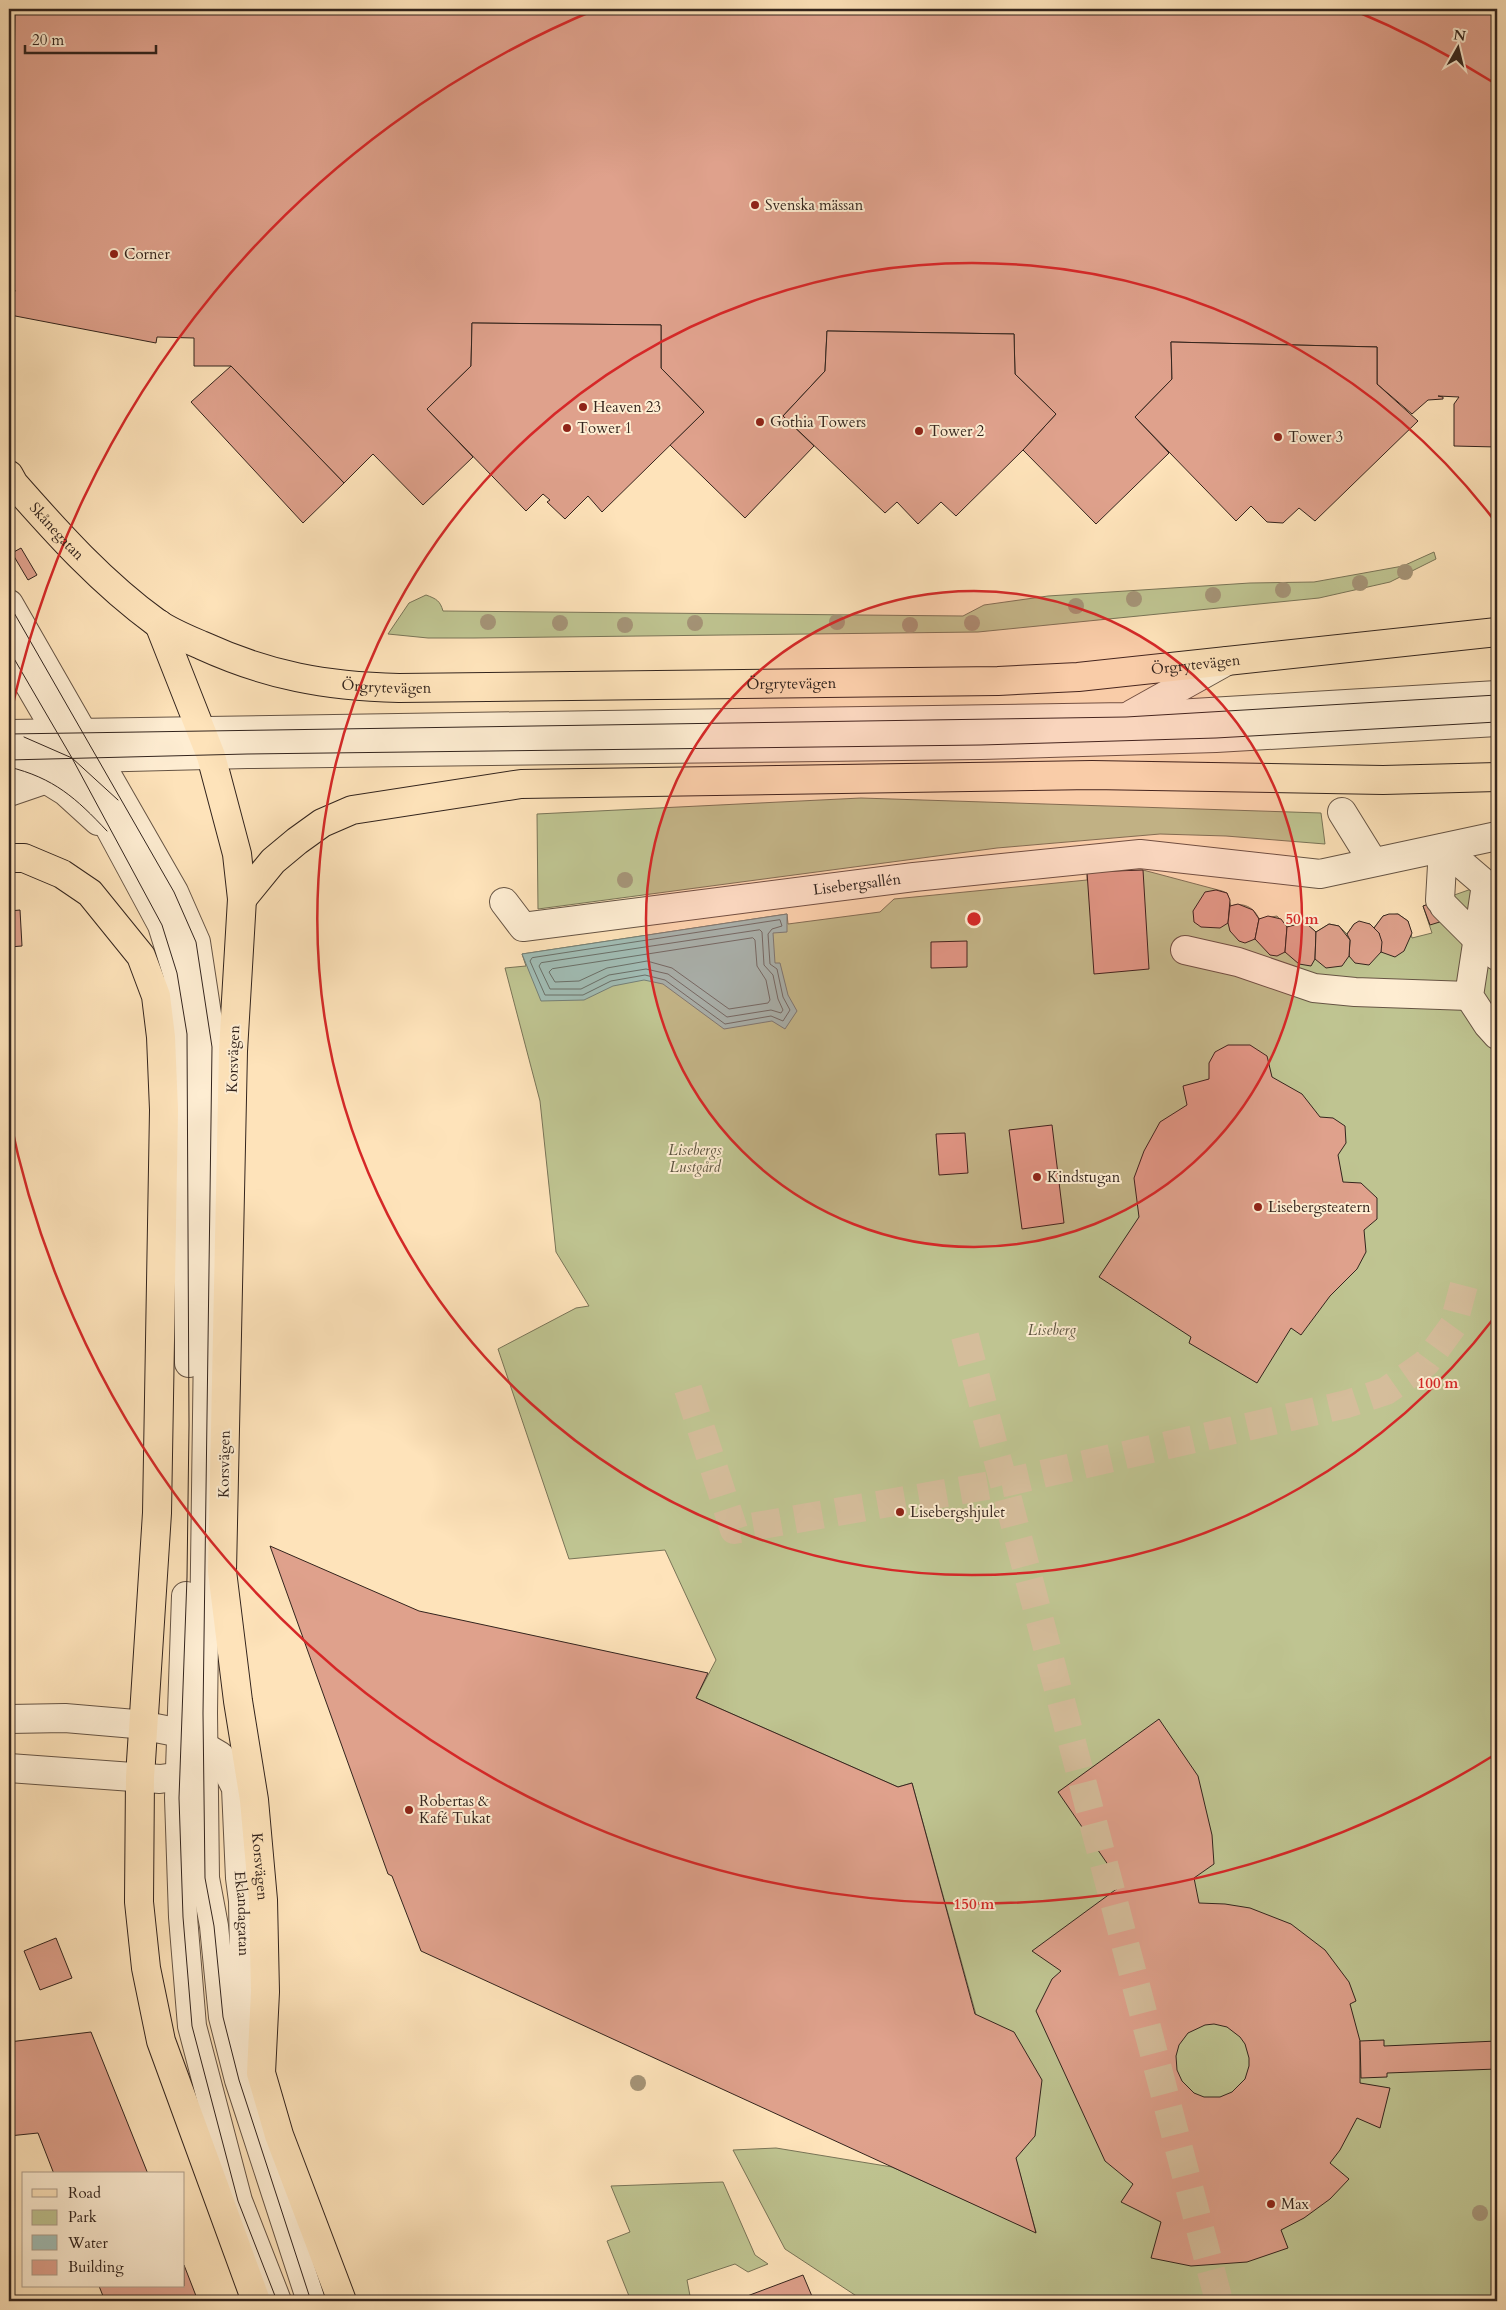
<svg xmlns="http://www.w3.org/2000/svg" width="1506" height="2310" viewBox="0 0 1506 2310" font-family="Cardo,serif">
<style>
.green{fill:#bfc491;stroke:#797457}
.water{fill:#a1bdb5;stroke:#758078}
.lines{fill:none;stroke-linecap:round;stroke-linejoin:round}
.shore{stroke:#6a7069;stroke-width:1}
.building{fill:#dfa18c;stroke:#33241d;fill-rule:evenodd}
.minor-tunnel{stroke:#d5bd9b;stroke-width:28;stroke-dasharray:28 14;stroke-linecap:butt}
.minor-casing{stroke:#665444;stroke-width:30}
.major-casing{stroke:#33241d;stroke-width:30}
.minor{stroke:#feedd2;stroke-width:28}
.major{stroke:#fee3ba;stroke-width:28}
.tram{stroke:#33241d;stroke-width:1}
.tree{fill:#a59477}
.ring{fill:none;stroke:#d62828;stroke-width:2.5}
.poi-dot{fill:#8f2418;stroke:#feedd2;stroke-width:2}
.labels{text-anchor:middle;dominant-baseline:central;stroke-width:4;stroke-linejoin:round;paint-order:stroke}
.poi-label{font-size:15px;fill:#33241d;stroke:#feedd2;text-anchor:start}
.street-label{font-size:15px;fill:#33241d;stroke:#feedd2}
.park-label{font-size:15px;font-style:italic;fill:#5d5440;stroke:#feedd2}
.centre{fill:#d62828;stroke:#feedd2;stroke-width:2.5}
.ring-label{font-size:15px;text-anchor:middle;font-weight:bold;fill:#d62828;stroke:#feedd2;stroke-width:4;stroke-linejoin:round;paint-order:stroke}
</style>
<rect width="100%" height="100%" fill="#fee3ba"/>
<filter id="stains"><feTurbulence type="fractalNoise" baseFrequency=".004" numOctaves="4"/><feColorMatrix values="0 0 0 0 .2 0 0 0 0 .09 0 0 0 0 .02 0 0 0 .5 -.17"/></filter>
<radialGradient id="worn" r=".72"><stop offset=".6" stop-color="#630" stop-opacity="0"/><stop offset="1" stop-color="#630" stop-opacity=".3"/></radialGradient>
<g class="green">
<path d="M1434 552 1436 559 1390 582 1319 598 978 632 474 638H428L388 634 409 603 426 595C437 599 440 601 443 611L963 616 984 605 1048 596 1250 583 1314 582 1403 566Z"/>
<polygon points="861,798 1321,813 1325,844 1226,836 1160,834 997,848 538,909 537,814"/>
<path d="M1143 870 1222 891 1227 893 1231 906C1243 902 1254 907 1259 919L1277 916 1287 927C1301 922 1306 923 1316 932L1329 924 1339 926 1347 934 1354 924H1370L1374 928 1383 916 1398 914 1408 921 1412 938 1432 933 1423 906 1497 880V2301H864L785 2249 733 2150 776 2148 892 2167 1036 2232 912 1783 898 1787 696 1698 716 1660 665 1550 569 1559 498 1349 576 1308 589 1306 556 1252 540 1101 505 968 526 966 522 954 787 914 788 924 880 912 894 899 1087 880V872Z"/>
<polygon points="723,2182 755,2255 768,2264 748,2272 735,2264 687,2280 691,2301 631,2301 607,2241 630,2232 611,2186"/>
</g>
<polygon class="water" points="787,914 787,932 773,933 775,963 780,963 788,995 797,1011 785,1029 772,1021 724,1029 663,984 644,980 613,986 584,1000 541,1001 522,954"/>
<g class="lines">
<g class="shore">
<polygon points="780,920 782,926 772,929 768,934 770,964 777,969 783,997 790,1010 783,1021 771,1016 725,1024 665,980 645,975 611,981 583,995 545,995 530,961 532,958"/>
<polygon points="760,930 762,932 764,965 773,975 778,999 783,1010 781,1013 771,1010 727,1017 668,974 646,969 609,975 581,989 550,989 539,966 541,963"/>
<polygon points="753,938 755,940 757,966 766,980 770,1000 768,1003 729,1009 672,968 647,961 607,968 579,981 555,982 549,972 552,969"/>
</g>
</g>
<g class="building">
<polygon points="15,9 1497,9 1497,447 1454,446 1454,404 1459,397 1438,396 1443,397 1443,399 1428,400 1412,414 1377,384 1377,347 1171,342 1172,379 1135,417 1169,453 1096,524 1023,450 1056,414 1015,374 1014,334 827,331 825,371 783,416 814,446 745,518 670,445 704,412 661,368 661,325 472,323 471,366 427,409 473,457 423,505 373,454 344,483 231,366 194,366 194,338 157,337 156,343 10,315 15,290 11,290"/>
<polygon points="472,323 661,325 661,368 704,412 602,512 588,496 565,519 547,502 550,500 543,494 526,511 427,409 471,366"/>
<polygon points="827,331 1014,334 1015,374 1056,414 1023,450 956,516 941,502 918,524 897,502 885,513 783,416 825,371"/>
<polygon points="1171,342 1377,347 1377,384 1418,421 1315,521 1299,508 1283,523 1267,522 1251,506 1236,521 1135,417 1172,379"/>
<polygon points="231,366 344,483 303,523 191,402"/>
<polygon points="21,548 37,575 28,580 12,553"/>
<polygon points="1143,870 1149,969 1094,974 1087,872"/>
<polygon points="1216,890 1227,893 1230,900 1228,923 1220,928 1201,927 1194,922 1193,911 1205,892"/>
<polygon points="1440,900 1446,920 1430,925 1423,906"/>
<polygon points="1238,904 1253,910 1259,919 1255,939 1245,943 1239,941 1230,931 1228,923 1230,906"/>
<polygon points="20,910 22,946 9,947 9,911"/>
<polygon points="1389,914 1398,914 1408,921 1412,933 1404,951 1395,957 1381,952 1379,933 1374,928 1383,916"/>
<polygon points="1268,916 1281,919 1287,927 1285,952 1277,956 1270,955 1255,939 1259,919"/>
<polygon points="1359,921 1370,924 1379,933 1382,942 1381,952 1369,965 1355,963 1349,956 1350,940 1347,934 1354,924"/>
<polygon points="1302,923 1307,924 1316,932 1315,959 1311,966 1299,964 1285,952 1287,927"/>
<polygon points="1329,924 1339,926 1350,940 1349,956 1342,966 1326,968 1315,959 1316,932"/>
<polygon points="967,941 967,967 931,968 931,942"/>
<polygon points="1228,1045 1250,1045 1267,1056 1272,1077 1302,1094 1320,1117 1333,1118 1345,1126 1346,1143 1338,1155 1343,1182 1361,1183 1377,1198 1377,1219 1364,1230 1366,1252 1357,1269 1330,1296 1301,1335 1291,1328 1257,1383 1189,1343 1191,1337 1099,1277 1139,1217 1134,1178 1144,1151 1160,1122 1187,1105 1183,1086 1209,1079 1209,1063 1215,1052"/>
<polygon points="1052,1125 1064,1223 1022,1229 1009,1130"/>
<polygon points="965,1133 968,1173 939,1175 936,1134"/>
<polygon points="270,1546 419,1611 708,1673 696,1698 898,1787 912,1783 975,2014 1014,2032 1042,2080 1035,2136 1016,2158 1036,2233 421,1951 392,1876 388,1874"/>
<path d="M1159 1719 1198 1776 1212 1835 1214 1864 1194 1878 1199 1903 1225 1904 1250 1908 1291 1924 1325 1950 1349 1982 1356 2001 1350 2004 1360 2041V2083L1390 2088 1380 2128 1357 2118 1340 2150 1330 2163 1349 2179 1330 2199 1304 2218 1281 2230 1288 2248 1247 2262 1191 2266 1151 2258 1161 2222 1121 2202 1133 2184 1105 2161 1036 2011 1052 1979 1061 1971 1032 1951 1122 1885 1058 1792ZM1214 2024 1227 2027 1240 2037 1245 2044 1249 2058V2066L1245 2079 1232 2092 1220 2097H1204L1194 2093 1182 2081 1177 2070 1176 2056 1179 2045 1188 2033 1205 2025Z"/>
<polygon points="56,1938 72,1978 40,1990 24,1951"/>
<polygon points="91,2032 148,2174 54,2174 38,2133 9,2136 9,2042"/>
<polygon points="1384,2040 1384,2046 1497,2041 1497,2069 1387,2073 1387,2077 1361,2078 1360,2041"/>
<polygon points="184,2265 198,2301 105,2301 99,2286 184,2286"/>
<polygon points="803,2275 814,2301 734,2301"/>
</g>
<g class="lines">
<g class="minor-tunnel">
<polyline points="965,1336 1219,2301"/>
<polyline points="688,1389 734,1530 1003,1483 1347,1404 1386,1391 1426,1363 1453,1326 1465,1281"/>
</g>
<defs>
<g id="minor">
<polyline points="9,604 174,892 196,942 212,1047 203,1713 205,1878 214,1926 223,2017 239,2080 311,2301"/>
<polyline points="9,650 72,758 162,925 177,973 187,1034 189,1363"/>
<polyline points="1132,714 1227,661"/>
<polyline points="9,734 1126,717 1497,695"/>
<polyline points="9,760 247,754 981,745 1216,738 1497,722"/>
<polyline points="15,760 65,791 98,821"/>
<polyline points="9,792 47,779 56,773"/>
<polyline points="1342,812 1373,862"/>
<polyline points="1443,848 1485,884"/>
<polyline points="1485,891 1469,996 1488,1025 1497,1035"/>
<polyline points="1440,900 1443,848"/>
<path id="s1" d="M504 902 523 927 914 877 1140 854 1320 874 1497 836"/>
<polyline points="1444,906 1478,940 1497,956"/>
<polyline points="1185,950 1238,962 1314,988 1355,992 1469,996"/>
<polyline points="186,1596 179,1798 183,1917 192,2026 238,2201 277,2301"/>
<path id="s2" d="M9 1719 65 1718 135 1724 181 1733 220 1756 236 1788 240 1878 243 1901 245 2006 258 2062"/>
<polyline points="9,1768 160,1779 196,1774"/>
</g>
<g id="major">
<path id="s3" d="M9 475 14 484C58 534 102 583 157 623 170 632 187 639 201 645 269 676 325 686 399 688L998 681 1078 677 1497 632"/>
<path id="s4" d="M159 624 211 756 237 854 242 899 233 1051 222 1571 238 1701 254 1800 263 1900 265 1992 261 2073 279 2135 342 2301"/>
<polyline points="9,858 24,858 62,874 90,893 141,956 156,996 161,1037 164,1110 157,1513 140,1777 139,1902 146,1968 161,2041 256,2301"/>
<polyline points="242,899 273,861 297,841 322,823 352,810 521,784 1092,775 1383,780 1497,777"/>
</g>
</defs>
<use href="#minor" class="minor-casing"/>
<use href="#major" class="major-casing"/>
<use href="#minor" class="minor"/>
<use href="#major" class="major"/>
<g class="tram">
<polyline points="9,604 174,892 196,942 212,1047 203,1713 205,1878 214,1926 223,2017 239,2080 311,2301"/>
<polyline points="9,650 72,758 162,925 177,973 187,1034 189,1425 187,1577 179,1798 183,1917 192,2026 238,2201 277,2301"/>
<polyline points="9,734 1126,717 1497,695"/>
<polyline points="24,737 72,758 118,800"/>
<polyline points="9,760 247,754 981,745 1216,738 1497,722"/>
<path d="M9 767C54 778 76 798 107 831"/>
</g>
</g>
<g class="tree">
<circle cx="1405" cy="572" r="8"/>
<circle cx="1360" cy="583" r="8"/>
<circle cx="1283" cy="590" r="8"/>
<circle cx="1213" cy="595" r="8"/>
<circle cx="1134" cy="599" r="8"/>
<circle cx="1076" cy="606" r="8"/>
<circle cx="488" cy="622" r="8"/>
<circle cx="837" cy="622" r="8"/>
<circle cx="560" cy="623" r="8"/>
<circle cx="695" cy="623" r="8"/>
<circle cx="972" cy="623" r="8"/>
<circle cx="625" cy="625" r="8"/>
<circle cx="910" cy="625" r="8"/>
<circle cx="625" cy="880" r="8"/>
<circle cx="638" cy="2083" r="8"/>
<circle cx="1480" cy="2213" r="8"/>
</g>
<circle cx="974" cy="919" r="328" fill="#d62828" fill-opacity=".12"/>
<g class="ring">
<circle cx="974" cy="919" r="328"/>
<path d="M1494 1318A656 656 0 1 1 1494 520"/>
<path d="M1496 1754A985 985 0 0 1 9 1115M9 723A985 985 0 0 1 597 9M1351 9A985 985 0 0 1 1496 84"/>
</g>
<g class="poi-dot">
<circle cx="755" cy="205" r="5"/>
<circle cx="114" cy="254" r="5"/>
<circle cx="583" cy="407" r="5"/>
<circle cx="760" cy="422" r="5"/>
<circle cx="567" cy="428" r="5"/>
<circle cx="919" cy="431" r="5"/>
<circle cx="1278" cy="437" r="5"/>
<circle cx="1037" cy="1177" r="5"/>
<circle cx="1258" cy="1207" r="5"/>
<circle cx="900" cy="1512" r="5"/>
<circle cx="409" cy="1810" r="5"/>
<circle cx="1271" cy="2204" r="5"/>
</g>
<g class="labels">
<g class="poi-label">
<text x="765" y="205">Svenska mässan</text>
<text x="124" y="254">Corner</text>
<text x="593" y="407">Heaven 23</text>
<text x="770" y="422">Gothia Towers</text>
<text x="577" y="428">Tower 1</text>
<text x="929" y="431">Tower 2</text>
<text x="1288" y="437">Tower 3</text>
<text x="1047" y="1177">Kindstugan</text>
<text x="1268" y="1207">Lisebergsteatern</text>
<text x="910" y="1512">Lisebergshjulet</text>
<text x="419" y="1801">Robertas &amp;<tspan x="419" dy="17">Kafé Tukat</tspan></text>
<text x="1281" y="2204">Max</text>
</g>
<g class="street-label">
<text stroke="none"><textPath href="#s3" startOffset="74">Skånegatan</textPath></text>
<text stroke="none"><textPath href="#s3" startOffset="1261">Örgrytevägen</textPath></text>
<text stroke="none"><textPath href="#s3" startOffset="856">Örgrytevägen</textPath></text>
<text stroke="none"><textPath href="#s3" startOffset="451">Örgrytevägen</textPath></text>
<text stroke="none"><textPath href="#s1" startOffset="368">Lisebergsallén</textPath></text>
<text transform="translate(233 1059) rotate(-88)">Korsvägen</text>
<text transform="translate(224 1464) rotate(-89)">Korsvägen</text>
<text stroke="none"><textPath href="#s4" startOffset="1259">Korsvägen</textPath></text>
<text stroke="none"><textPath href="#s2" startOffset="380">Eklandagatan</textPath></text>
</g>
<g class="park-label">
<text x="695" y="1150">Lisebergs<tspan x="695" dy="17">Lustgård</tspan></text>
<text x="1052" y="1330">Liseberg</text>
</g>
</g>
<circle cx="974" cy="919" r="8" class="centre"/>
<g class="ring-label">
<text x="1302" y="924">50 m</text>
<text x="1438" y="1388">100 m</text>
<text x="974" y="1909">150 m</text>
</g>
<rect width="1506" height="2310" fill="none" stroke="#fee3ba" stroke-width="30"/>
<rect x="10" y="10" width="1486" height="2290" fill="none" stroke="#33241d" stroke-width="2.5"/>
<rect x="15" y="15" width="1476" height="2280" fill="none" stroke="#33241d"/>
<rect x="22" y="2172" width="162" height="115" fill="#feedd2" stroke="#ad9d8a"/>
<rect x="32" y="2189" width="25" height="8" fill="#fee3ba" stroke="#ad9d8a"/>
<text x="68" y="2198" font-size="15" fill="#33241d">Road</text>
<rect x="32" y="2210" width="25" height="15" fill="#bfc491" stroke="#ad9d8a"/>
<text x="68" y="2222" font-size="15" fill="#33241d">Park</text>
<rect x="32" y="2235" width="25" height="15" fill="#a1bdb5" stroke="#ad9d8a"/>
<text x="68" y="2248" font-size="15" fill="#33241d">Water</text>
<rect x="32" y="2260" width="25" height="15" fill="#dfa18c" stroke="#ad9d8a"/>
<text x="68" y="2272" font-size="15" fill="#33241d">Building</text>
<g transform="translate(1458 48) rotate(8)" stroke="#feedd2" stroke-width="4" paint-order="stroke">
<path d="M0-4L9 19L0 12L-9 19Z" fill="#33241d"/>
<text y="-8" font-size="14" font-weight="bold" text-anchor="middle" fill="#33241d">N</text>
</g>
<path d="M25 45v8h131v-8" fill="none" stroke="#33241d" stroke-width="2.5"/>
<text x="32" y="45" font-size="15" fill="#33241d" stroke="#feedd2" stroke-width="4" paint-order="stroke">20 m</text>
<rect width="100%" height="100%" filter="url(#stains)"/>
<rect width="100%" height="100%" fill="url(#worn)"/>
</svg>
